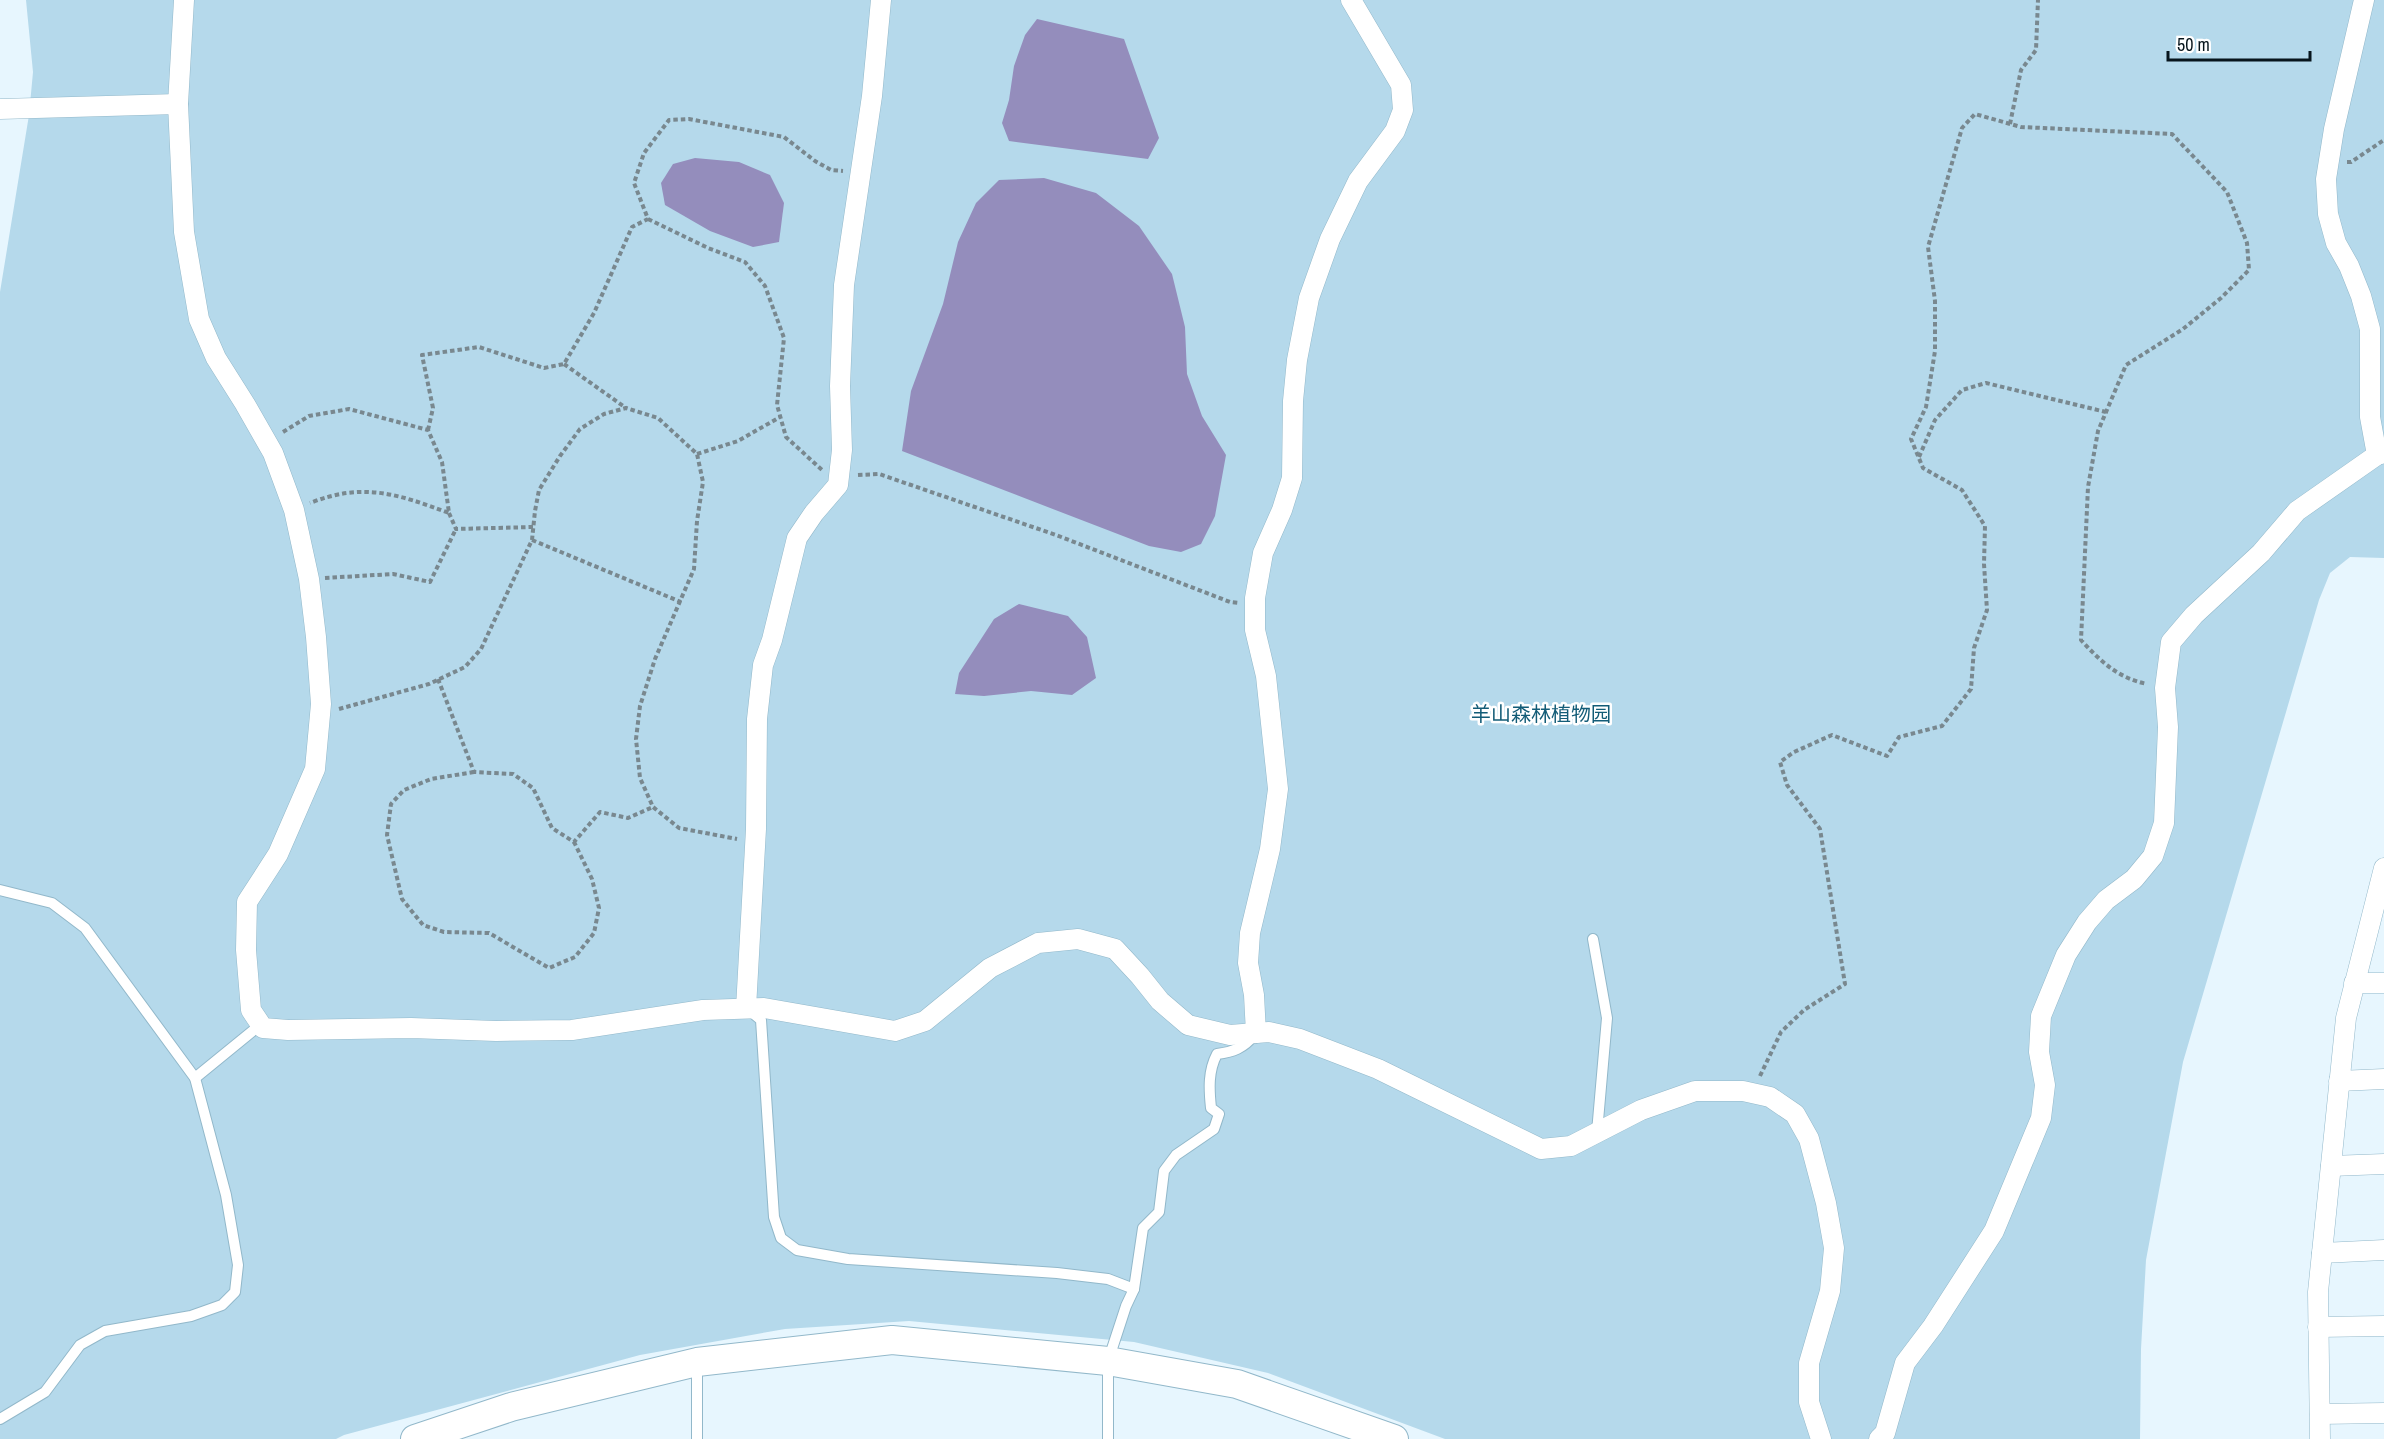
<svg xmlns="http://www.w3.org/2000/svg" width="2384" height="1439" viewBox="0 0 2384 1439" font-family="'Archivo Narrow','Noto Sans SC',sans-serif">
<style>
.green{fill:#b5d9eb}
.water{fill:#948dbc}
.lines{fill:none;stroke-linecap:round;stroke-linejoin:round}
.lane-casing{stroke:#92b8ca;stroke-width:12}
.street-casing{stroke:#92b8ca;stroke-width:21}
.secondary-casing{stroke:#92b8ca;stroke-width:30}
.path{stroke:#79888f;stroke-width:4;stroke-dasharray:4.5 3;stroke-linecap:butt}
.lane{stroke:#fff;stroke-width:10}
.street{stroke:#fff;stroke-width:20}
.secondary{stroke:#fff;stroke-width:28}
.labels{text-anchor:middle;dominant-baseline:central;stroke-width:5;stroke-linejoin:round;paint-order:stroke}
.park-label{font-size:20px;fill:#135c77;stroke:#fff}
</style>
<rect width="100%" height="100%" fill="#e7f6fe"/>
<polygon class="green" points="26,0 2384,0 2384,558 2350,557 2330,573 2319,600 2183,1062 2146,1260 2141,1349 2140,1439 1445,1439 1268,1373 1134,1342 909,1321 785,1329 640,1355 344,1435 336,1439 0,1439 0,292 29,115 33,72"/>
<g class="water">
<polygon points="1037,19 1124,39 1159,138 1148,159 1009,141 1002,123 1009,100 1014,66 1025,35"/>
<polygon points="695,158 739,162 770,175 784,203 779,242 753,247 710,231 665,205 661,183 673,164"/>
<polygon points="1044,178 1096,193 1139,226 1172,274 1185,327 1187,374 1202,416 1226,455 1215,516 1201,544 1181,552 1149,546 902,451 911,391 943,304 958,242 976,203 999,180"/>
<polygon points="1019,604 1068,616 1087,637 1096,678 1072,695 1031,691 984,696 955,694 959,673 994,619"/>
</g>
<g class="lines">
<defs>
<g id="lane">
<polyline points="0,890 52,903 85,928 195,1078 226,1195 238,1265 235,1292 222,1305 191,1316 105,1331 80,1345 45,1392 0,1419"/>
<polyline points="1593,939 1607,1018 1597,1132"/>
<polyline points="749,1010 761,1020 774,1217 781,1238 797,1250 848,1259 1057,1273 1108,1279 1134,1289"/>
<polyline points="195,1078 260,1025"/>
<polyline points="697,1439 697,1362"/>
<path d="M1108 1439V1361L1126 1306 1134 1289 1143 1228 1159 1212 1164 1171 1176 1155 1214 1129 1219 1114 1211 1108C1209 1089 1208 1071 1217 1054 1233 1052 1244 1048 1254 1035"/>
</g>
<g id="street">
<polyline points="184,0 178,104 184,232 199,319 216,358 245,404 273,453 294,510 309,579 316,637 321,704 315,769 278,854 247,902 246,950 251,1010 263,1028 288,1030 411,1028 496,1031 572,1030 703,1010 764,1008 895,1031 925,1021 990,968 1038,943 1078,939 1115,949 1140,976 1160,1001 1188,1025 1230,1035 1269,1032 1300,1039 1378,1069 1541,1149 1571,1146 1641,1110 1695,1091 1743,1091 1770,1097 1795,1114 1809,1139 1826,1203 1834,1248 1830,1291 1809,1363 1809,1402 1821,1439"/>
<polyline points="2364,0 2334,129 2326,179 2328,214 2336,243 2349,266 2361,296 2370,329 2370,417 2377,455"/>
<polyline points="0,109 178,104"/>
<polyline points="2354,983 2384,983"/>
<polyline points="746,1008 756,829 757,719 763,665 772,640 797,538 814,513 838,485 842,450 840,386 844,285 872,96 881,0"/>
<polyline points="1256,1033 1254,995 1248,963 1250,933 1270,849 1278,789 1266,676 1255,630 1255,598 1263,553 1282,510 1292,478 1293,401 1297,360 1309,298 1330,239 1358,181 1395,131 1403,110 1401,85 1351,0"/>
<polyline points="2339,1081 2384,1079"/>
<polyline points="2331,1166 2384,1164"/>
<polyline points="2322,1253 2384,1250"/>
<polyline points="2318,1327 2384,1326"/>
<polyline points="2320,1414 2384,1413"/>
<polyline points="1879,1439 1885,1433 1905,1363 1933,1326 1994,1231 2041,1118 2045,1085 2039,1052 2041,1016 2066,955 2087,922 2106,900 2134,879 2153,856 2164,823 2168,727 2165,688 2171,642 2194,615 2261,553 2297,511 2377,455 2384,453"/>
<polyline points="2320,1439 2318,1292 2346,1018 2384,868"/>
</g>
<polyline id="secondary" points="415,1439 511,1407 697,1362 892,1340 1108,1361 1237,1384 1394,1439"/>
</defs>
<use href="#lane" class="lane-casing"/>
<use href="#street" class="street-casing"/>
<use href="#secondary" class="secondary-casing"/>
<g class="path">
<polyline points="2010,124 2021,70 2036,50 2038,0"/>
<polyline points="2347,162 2351,162 2384,140"/>
<polyline points="648,219 708,248 745,262 765,286 784,338 777,405 786,437 822,470"/>
<polyline points="564,364 626,408"/>
<polyline points="428,430 433,408 422,355 479,347 544,368 564,364 594,313 632,227 648,219 634,183 644,153 669,120 689,119 784,137 815,161 831,170 843,171"/>
<path d="M283 432 309 416 349 409 428 430 442 462 449 513C398 494 363 482 310 503"/>
<polyline points="697,454 738,441 780,417"/>
<polyline points="1919,457 1935,420 1962,390 1986,383 2106,412"/>
<polyline points="858,475 879,474 1056,535 1230,602 1239,603"/>
<polyline points="449,513 456,529 533,527"/>
<polyline points="532,540 681,602"/>
<polyline points="325,578 393,574 430,582 456,529"/>
<polyline points="438,679 474,772 513,774 533,788 552,828 574,842 600,812 628,818 653,807"/>
<polyline points="339,709 429,684 465,667 481,649 532,540 535,511 539,490 560,456 580,429 604,414 626,408 658,418 697,454 703,482 697,521 694,569 655,659 640,706 636,739 640,778 653,807 679,828 737,839"/>
<polyline points="474,772 431,779 404,790 391,804 387,835 402,899 423,925 444,932 489,933 549,968 575,957 594,933 599,908 592,879 574,842"/>
<path d="M1760 1076 1781 1032 1804 1010 1845 984 1820 829 1787 785 1780 762 1794 752 1832 735 1887 756 1899 737 1942 726 1971 689 1974 648 1987 610 1984 564 1985 526 1962 490 1923 468 1911 439 1926 407 1935 351V301L1928 247 1962 128 1975 114 2021 127 2172 134 2227 192 2247 243 2249 270 2221 298 2183 329 2126 365 2098 431 2088 487 2081 640C2100 661 2118 678 2147 684"/>
</g>
<use href="#lane" class="lane"/>
<use href="#street" class="street"/>
<use href="#secondary" class="secondary"/>
</g>
<g class="labels">
<g class="park-label">
<text x="1541" y="713">羊山森林植物园</text>
</g>
</g>
<path d="M2168 51v9h142v-9" fill="none" stroke="#07151c" stroke-width="3"/>
<text x="2177" y="51" font-size="18" fill="#07151c" stroke="#ffffff" stroke-width="4.5" paint-order="stroke">50 m</text>
</svg>
